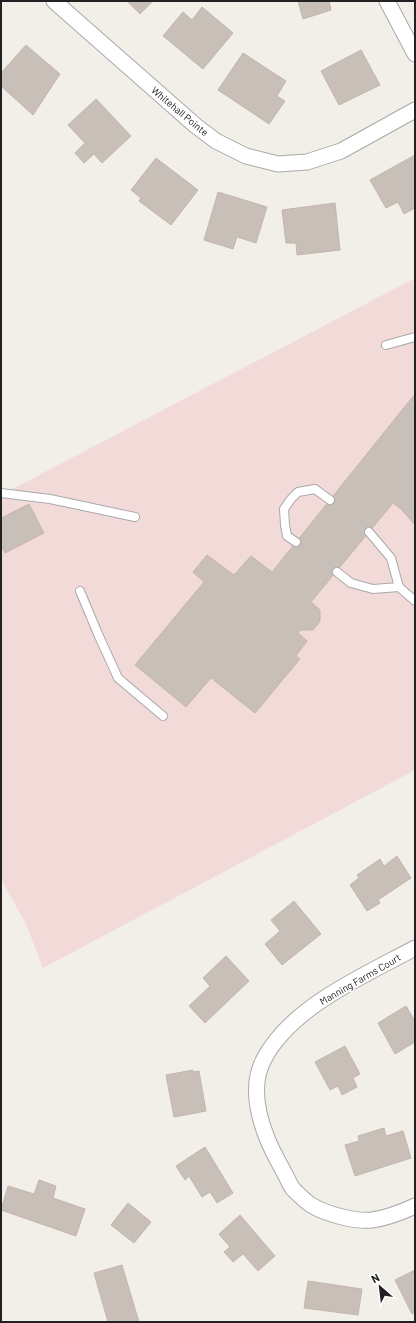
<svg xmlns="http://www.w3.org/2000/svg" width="416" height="1323" viewBox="0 0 416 1323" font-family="Barlow,sans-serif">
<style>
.commercial{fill:#f2dad9}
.building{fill:#c7bfb8;stroke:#c4b6ab}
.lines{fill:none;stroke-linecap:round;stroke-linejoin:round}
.lane-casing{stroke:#a9a9a9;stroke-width:10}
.street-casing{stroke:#a9a9a9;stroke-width:17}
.lane{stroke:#fff;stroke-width:8}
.street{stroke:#fff;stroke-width:15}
.labels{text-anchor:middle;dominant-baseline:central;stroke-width:3;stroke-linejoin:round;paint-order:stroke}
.street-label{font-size:10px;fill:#222;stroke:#fff}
</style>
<rect width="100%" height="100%" fill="#f2efe9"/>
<polygon class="commercial" points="415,278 415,770 43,968 26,924 1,879 1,495"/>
<g class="building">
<polygon points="127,1 153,1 140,14"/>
<polygon points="298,1 329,1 331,10 303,19"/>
<polygon points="202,7 233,33 203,69 163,36 183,12 192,20"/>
<polygon points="26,45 60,74 33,115 1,86 1,73"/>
<polygon points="361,50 380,85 339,105 321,71"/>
<polygon points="243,53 286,81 277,96 285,101 269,124 218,90"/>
<polygon points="96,99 131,136 102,163 94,154 84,163 75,153 85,143 68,125"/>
<polygon points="415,155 415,208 404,214 398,202 386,208 370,180"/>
<polygon points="156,158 198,190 171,225 139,201 141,198 131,190"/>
<polygon points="218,192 267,207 256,243 237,237 233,249 204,240"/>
<polygon points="335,203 340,250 297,255 296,243 286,243 282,210"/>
<polygon points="415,394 415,525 401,509 393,503 311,602 320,610 320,621 313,630 301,630 298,633 307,641 296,656 300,659 255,713 211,678 186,707 135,665 204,582 193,572 207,555 234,575 251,556 272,572"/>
<polygon points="29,504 44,533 5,553 1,545 1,518"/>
<polygon points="397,856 411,878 378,900 380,903 367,911 350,885 359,878 357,875 380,859 384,866"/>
<polygon points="294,901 321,934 282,965 265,944 280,931 271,920"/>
<polygon points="226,956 249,981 205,1023 189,1006 210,986 203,978"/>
<polygon points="406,1006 415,1021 415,1042 395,1054 378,1023"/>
<polygon points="345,1046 360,1074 353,1078 357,1087 342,1095 338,1086 330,1090 315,1062"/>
<polygon points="193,1070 193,1072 199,1071 206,1111 174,1117 166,1075"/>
<polygon points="384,1128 386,1136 403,1131 411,1158 355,1176 345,1145 359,1141 358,1136"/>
<polygon points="205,1147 233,1193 217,1203 210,1192 202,1197 189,1176 185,1180 176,1166"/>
<polygon points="39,1180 56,1186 53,1198 85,1209 76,1236 1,1210 8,1186 34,1194"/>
<polygon points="128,1203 151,1222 134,1243 111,1225"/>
<polygon points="240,1215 275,1256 258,1271 243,1254 233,1262 224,1252 230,1247 219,1234"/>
<polygon points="122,1265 139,1322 108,1322 94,1273"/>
<polygon points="415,1270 415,1312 412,1314 395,1280"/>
<polygon points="308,1281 362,1289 358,1315 304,1308"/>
</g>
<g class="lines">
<defs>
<g id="lane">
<polyline points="386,345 415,337"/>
<polyline points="1,493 50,499 135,517"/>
<polyline points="369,532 391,558 399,587 415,601"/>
<polyline points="296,542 287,536 285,525 284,509 291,499 298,492 315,489 330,500"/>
<polyline points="337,572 351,583 373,589 399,587"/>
<polyline points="80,591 98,634 118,678 163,716"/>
</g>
<g id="street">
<polyline points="54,1 196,126 216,141 246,156 278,164 307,162 341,151 415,110"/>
<polyline points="387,1 415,54"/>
<path d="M415 948C365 975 291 1007 264 1059 251 1083 257 1113 267 1138 272 1151 279 1163 286 1176 288 1180 290 1185 293 1189 298 1194 305 1201 311 1205 326 1214 355 1222 372 1220 386 1218 402 1212 415 1206"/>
</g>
</defs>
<use href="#lane" class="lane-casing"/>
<use href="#street" class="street-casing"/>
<use href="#lane" class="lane"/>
<use href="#street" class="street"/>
</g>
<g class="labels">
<g class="street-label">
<text transform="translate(180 111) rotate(40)">Whitehall Pointe</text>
<text transform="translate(360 979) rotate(-30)">Manning Farms Court</text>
</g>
</g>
<rect width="416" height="1323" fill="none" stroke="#222222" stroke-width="4"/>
<g transform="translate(380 1287) rotate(332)" stroke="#ffffff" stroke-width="3" paint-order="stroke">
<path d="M0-3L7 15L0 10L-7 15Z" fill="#222222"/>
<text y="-6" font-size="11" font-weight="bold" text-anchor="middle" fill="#222222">N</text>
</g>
</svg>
